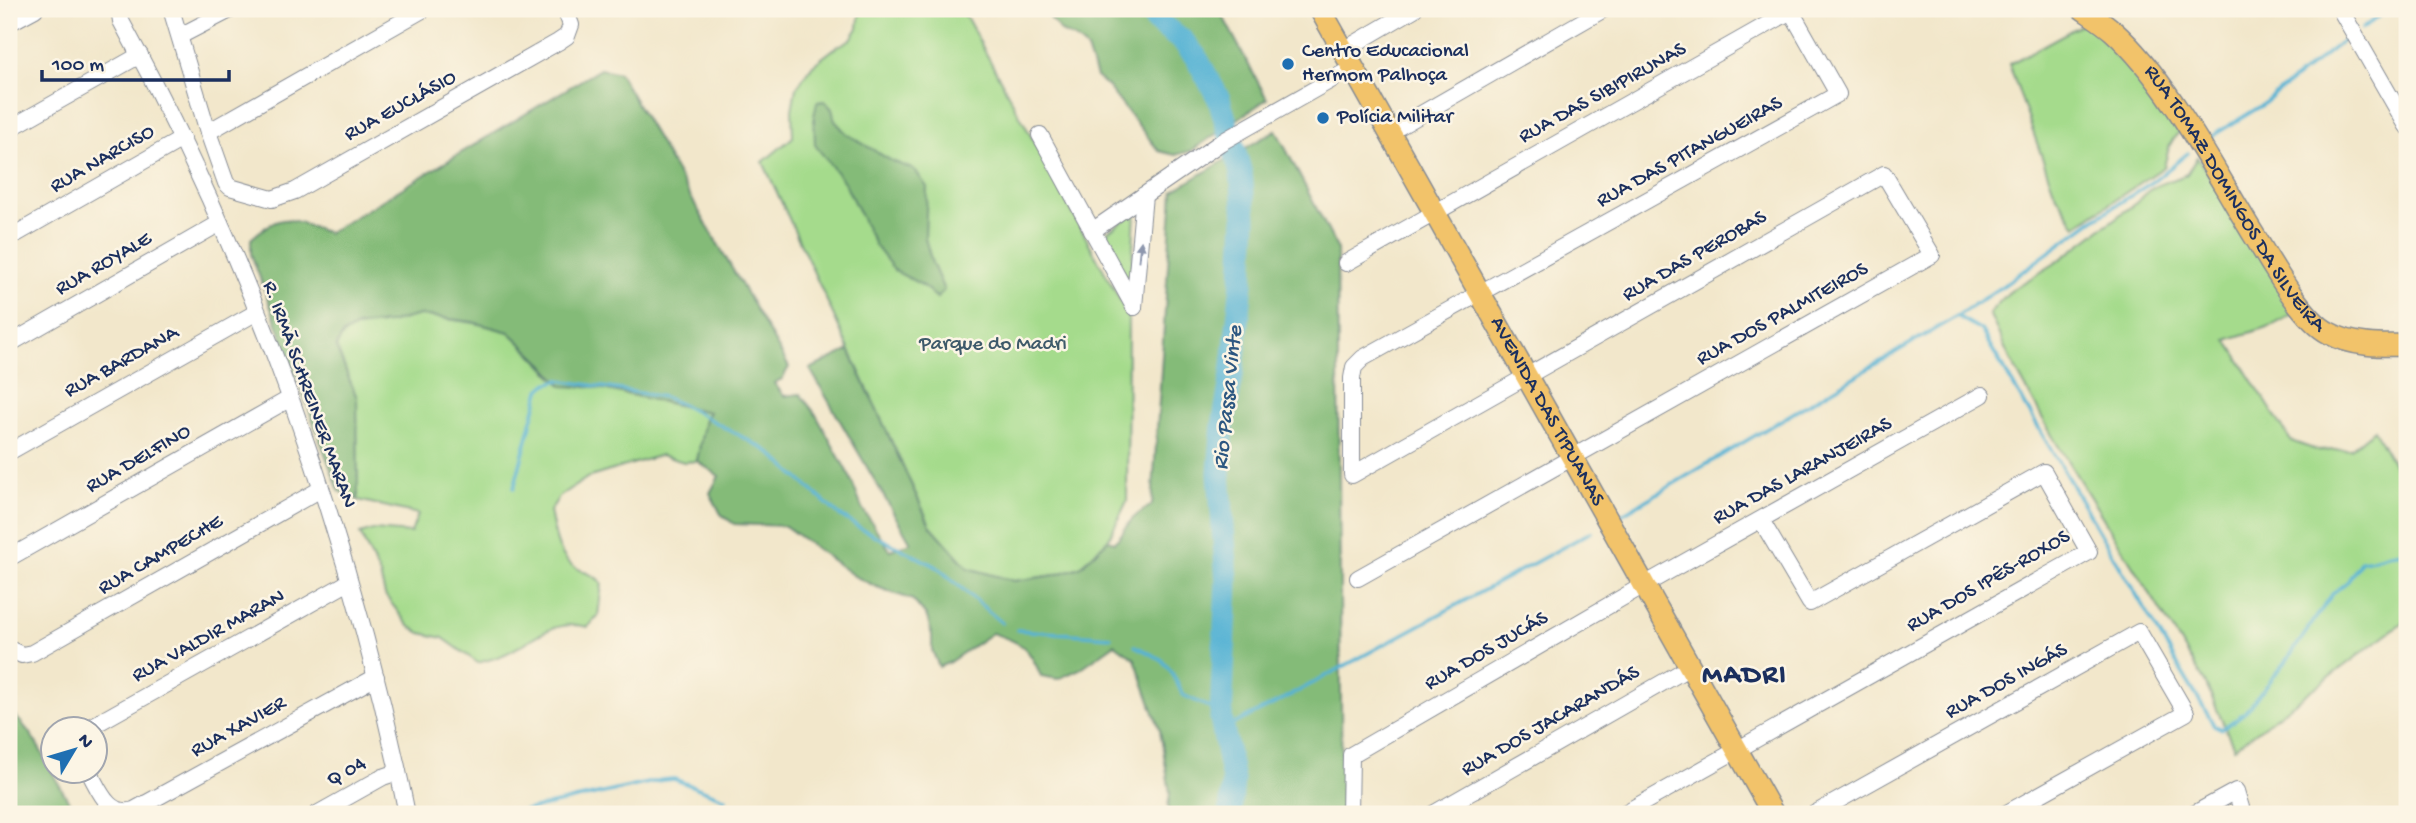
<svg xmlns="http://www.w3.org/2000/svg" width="2416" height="823" viewBox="0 0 2416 823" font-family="'Gochi Hand',sans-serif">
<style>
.green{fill:#a5db8c;stroke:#608575;stroke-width:2}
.forest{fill:#84bb78;stroke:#50756b;stroke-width:2}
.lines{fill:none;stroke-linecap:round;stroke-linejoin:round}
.stream{stroke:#56b3d4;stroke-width:3.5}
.river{stroke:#56b3d4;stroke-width:23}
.minor-casing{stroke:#868b94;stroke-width:18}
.major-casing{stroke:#868b94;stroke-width:24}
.minor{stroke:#fff;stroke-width:16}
.major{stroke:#f2c36a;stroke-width:21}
.oneway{fill:#8d97ae}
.poi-dot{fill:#1f6fb2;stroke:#fcf5e5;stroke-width:2.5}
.labels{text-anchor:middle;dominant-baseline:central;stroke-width:5;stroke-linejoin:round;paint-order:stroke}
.poi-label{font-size:21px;fill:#1b2f5e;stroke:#fcf5e5;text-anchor:start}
.street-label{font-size:21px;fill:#1b2f5e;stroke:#fcf5e5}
.park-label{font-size:21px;fill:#3e5a6a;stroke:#fcf5e5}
.water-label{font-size:23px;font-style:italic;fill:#2d5781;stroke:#fcf5e5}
.district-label{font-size:28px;font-weight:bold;letter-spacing:2px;fill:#1b2f5e;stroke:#fcf5e5}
</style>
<rect width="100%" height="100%" fill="#fcf5e5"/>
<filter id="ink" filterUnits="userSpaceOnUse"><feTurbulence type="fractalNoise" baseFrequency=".0143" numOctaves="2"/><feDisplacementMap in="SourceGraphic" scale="14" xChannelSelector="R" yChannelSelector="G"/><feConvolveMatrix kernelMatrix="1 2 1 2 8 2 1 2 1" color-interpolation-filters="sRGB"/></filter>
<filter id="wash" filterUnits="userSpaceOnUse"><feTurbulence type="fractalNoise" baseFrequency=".00686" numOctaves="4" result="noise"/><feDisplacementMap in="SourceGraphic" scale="28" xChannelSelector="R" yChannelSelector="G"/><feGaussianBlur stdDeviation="1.57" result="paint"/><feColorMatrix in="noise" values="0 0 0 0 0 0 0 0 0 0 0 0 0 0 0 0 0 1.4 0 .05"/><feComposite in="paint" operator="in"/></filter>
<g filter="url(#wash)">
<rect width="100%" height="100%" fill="#f2e7cb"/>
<g class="green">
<polygon points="860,9 962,9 1128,315 1127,501 1108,540 1080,567 1055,575 1014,581 968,568 930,525 763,162 793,137 792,110 796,88 813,65 835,48 851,39 858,28"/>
<path d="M2088 21 2124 49 2183 130C2169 138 2168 152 2164 167L2076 226 2054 191 2009 64Z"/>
<path d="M2197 157 2297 310C2270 331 2256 329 2227 340L2291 441 2319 451 2351 449 2374 430 2407 489V619L2234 748 2205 682 2054 439 2010 359 1989 313 2010 291 2054 264 2137 202C2152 183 2166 184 2187 174Z"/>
<polygon points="1135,212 1131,285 1100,237"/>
<path d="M420 315 475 323 509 331 562 386 594 387 709 412 705 419 697 461 684 462 661 455 587 478 559 497 550 511C554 531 557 559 578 569 588 574 595 575 602 583L598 616 588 627C552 618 535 640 505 654 497 658 487 660 478 663L443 638 421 633 409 626 385 595 380 575 360 534 373 530 411 533 418 514 358 500 357 398 336 346C349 321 364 328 388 323 399 321 409 317 420 315Z"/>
</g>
<g class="forest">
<polygon points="1044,9 1219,9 1267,99 1191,151 1175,155 1159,151 1107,86 1096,77 1087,49 1074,38 1061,32"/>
<path d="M600 69 619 73 789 367 782 379 774 383 784 396 800 394 815 413 850 477 862 508 890 550 911 543 810 369 849 350 930 525 968 568 1014 581 1055 575 1080 567 1108 540 1114 542C1122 537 1123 530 1129 523 1135 515 1143 510 1152 505L1173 191 1276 130 1337 248 1342 814H1171L1168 807 1170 793 1160 730 1135 659 1115 644 1080 669 1058 679 1041 676C1028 645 1023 644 992 633L948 663 939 667 932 650V635L927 617 913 600 877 587 854 576 785 526 734 524 721 514 710 493 719 476 697 461 705 419 709 412 594 387 562 386 544 365 509 332 472 322 420 315 388 323 357 326 343 334 336 347 357 398 358 500 339 491 251 254V239C284 209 291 220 328 233Z"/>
<polygon points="825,101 832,109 835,121 847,134 892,161 915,170 927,187 925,238 932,263 944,290 937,298 922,285 895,271 875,245 844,182 815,145 814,116 817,102"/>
<path d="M9 711C42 737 52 782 78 814H9Z"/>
</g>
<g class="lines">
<g class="stream">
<polyline points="2362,29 2388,9"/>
<polyline points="2207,139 2261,106 2346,38"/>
<path d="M1957 316 1981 330 2180 669 2214 725 2222 729 2244 713 2285 663 2333 593 2348 581 2361 561C2378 560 2390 551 2407 552"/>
<polyline points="514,488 540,390 547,384 559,380 664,397 685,406 768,451 838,514 860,528 937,567 1002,623"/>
<polyline points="1621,515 1957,316 2004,285 2093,220 2154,181 2188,153"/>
<polyline points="1017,630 1111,637"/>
<polyline points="1135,646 1161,659 1171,671 1183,695 1215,710 1221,718"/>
<polyline points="1224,735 1234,724 1280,701 1591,532"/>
<polyline points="746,813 750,814"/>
<polyline points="508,814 662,780 674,779 726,799"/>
</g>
<polyline class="river" points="1152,9 1156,21 1183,41 1196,57 1219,99 1241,173 1245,218 1242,283 1232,375 1223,425 1219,473 1227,581 1221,718 1233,780 1230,814"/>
</g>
</g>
<g filter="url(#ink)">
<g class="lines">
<defs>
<g id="minor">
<path d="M119 9 121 21C256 268 351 539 407 814"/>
<polyline points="171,9 208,132 226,183 230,187 272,199 295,191 558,42 567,36 571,25 565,9"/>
<polyline points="2340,9 2407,126"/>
<polyline points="9,23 35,9"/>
<polyline points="180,36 232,9"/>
<polyline points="1344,50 1414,9"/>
<polyline points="9,129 140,55"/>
<polyline points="208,132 424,9"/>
<polyline points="1390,132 1604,9"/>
<polyline points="1040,135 1134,307"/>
<polyline points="1092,231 1220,143 1354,67"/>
<polyline points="9,238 182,139"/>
<polyline points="1346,263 1791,11 1838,94 1363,358 1354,367 1352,378 1352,475 1884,174 1932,255 1358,578"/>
<polyline points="1134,307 1144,195"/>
<polyline points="9,344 220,223"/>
<polyline points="9,452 257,312"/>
<polyline points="9,558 289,399"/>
<polyline points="9,649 22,655 32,653 321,489"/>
<polyline points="89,728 349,582"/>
<path d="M88 770C99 789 108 818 134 810L376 677"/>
<polyline points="317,814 383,777 398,772"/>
<polyline points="1350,814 1351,755 1644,585 1982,395"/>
<polyline points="1433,814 1690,667"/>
<polyline points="1623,814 2089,552 2044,472 1810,603 1761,520"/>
<polyline points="1814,814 2139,632 2186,713 2005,814"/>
<polyline points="2194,814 2236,791 2243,814"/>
</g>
<g id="major">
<path id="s1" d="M1320 9 1773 814"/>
<path id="s2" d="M2083 9C2093 16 2104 23 2113 31 2167 79 2214 170 2252 232 2269 259 2301 319 2329 333 2352 346 2381 346 2407 345"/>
</g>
</defs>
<use href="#minor" class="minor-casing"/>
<use href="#major" class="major-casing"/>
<use href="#minor" class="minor"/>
<use href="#major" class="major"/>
</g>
<defs><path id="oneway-solid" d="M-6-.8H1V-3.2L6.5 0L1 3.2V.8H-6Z" transform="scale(1.75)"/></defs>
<use class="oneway" href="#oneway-solid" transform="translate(1140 251) rotate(-84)"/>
</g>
<g class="poi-dot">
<circle cx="1288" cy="64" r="7"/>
<circle cx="1323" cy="118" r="7"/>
</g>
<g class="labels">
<g class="poi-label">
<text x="1302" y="52">Centro Educacional<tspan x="1302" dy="24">Hermom Palhoça</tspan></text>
<text x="1337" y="118">Polícia Militar</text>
</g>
<g class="street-label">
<text transform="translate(1603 94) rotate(-29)">RUA DAS SIBIPIRUNAS</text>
<text transform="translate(401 107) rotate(-29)">RUA EUCLÁSIO</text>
<text transform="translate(1690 153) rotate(-29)">RUA DAS PITANGUEIRAS</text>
<text transform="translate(103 160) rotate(-30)">RUA NARCISO</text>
<text stroke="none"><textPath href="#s2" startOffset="245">RUA TOMAZ DOMINGOS DA SILVEIRA</textPath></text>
<text transform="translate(1695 257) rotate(-30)">RUA DAS PEROBAS</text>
<text transform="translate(104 265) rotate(-30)">RUA ROYALE</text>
<text transform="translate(1783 315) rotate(-29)">RUA DOS PALMITEIROS</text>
<text transform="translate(122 363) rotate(-29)">RUA BARDANA</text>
<text transform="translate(308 395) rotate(70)">R. IRMÃ SCHREINER MARAN</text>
<text stroke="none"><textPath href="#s1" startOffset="462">AVENIDA DAS TIPUANAS</textPath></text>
<text transform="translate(139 460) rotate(-30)">RUA DELFINO</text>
<text transform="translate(1803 472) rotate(-29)">RUA DAS LARANJEIRAS</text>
<text transform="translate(161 556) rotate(-30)">RUA CAMPECHE</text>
<text transform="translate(1989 582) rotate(-30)">RUA DOS IPÊS-ROXOS</text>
<text transform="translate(209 637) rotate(-29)">RUA VALDIR MARAN</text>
<text transform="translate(1487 652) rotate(-30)">RUA DOS JUCÁS</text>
<text transform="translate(2007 682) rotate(-29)">RUA DOS INGÁS</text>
<text transform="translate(1551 722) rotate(-30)">RUA DOS JACARANDÁS</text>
<text transform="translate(239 728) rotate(-29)">RUA XAVIER</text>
<text transform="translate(347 773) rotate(-29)">Q 04</text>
</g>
<g class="park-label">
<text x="993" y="345">Parque do Madri</text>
</g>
<g class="water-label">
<text transform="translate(1229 398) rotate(-84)">Rio Passa Vinte</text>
</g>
<g class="district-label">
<text x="1745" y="676">MADRI</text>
</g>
</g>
<rect width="2416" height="823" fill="none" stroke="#fcf5e5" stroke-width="35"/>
<g transform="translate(74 750) rotate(52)"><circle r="33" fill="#fcf5e5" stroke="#a2a6af" stroke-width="2"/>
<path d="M0-5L12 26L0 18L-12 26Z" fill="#1f6fb2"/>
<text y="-10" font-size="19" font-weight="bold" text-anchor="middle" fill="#1b2f5e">N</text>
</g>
<path d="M42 70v10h187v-10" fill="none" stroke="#1b2f5e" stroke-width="3.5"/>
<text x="52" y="70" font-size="21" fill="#1b2f5e" stroke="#fcf5e5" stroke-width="5" paint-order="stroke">100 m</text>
</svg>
